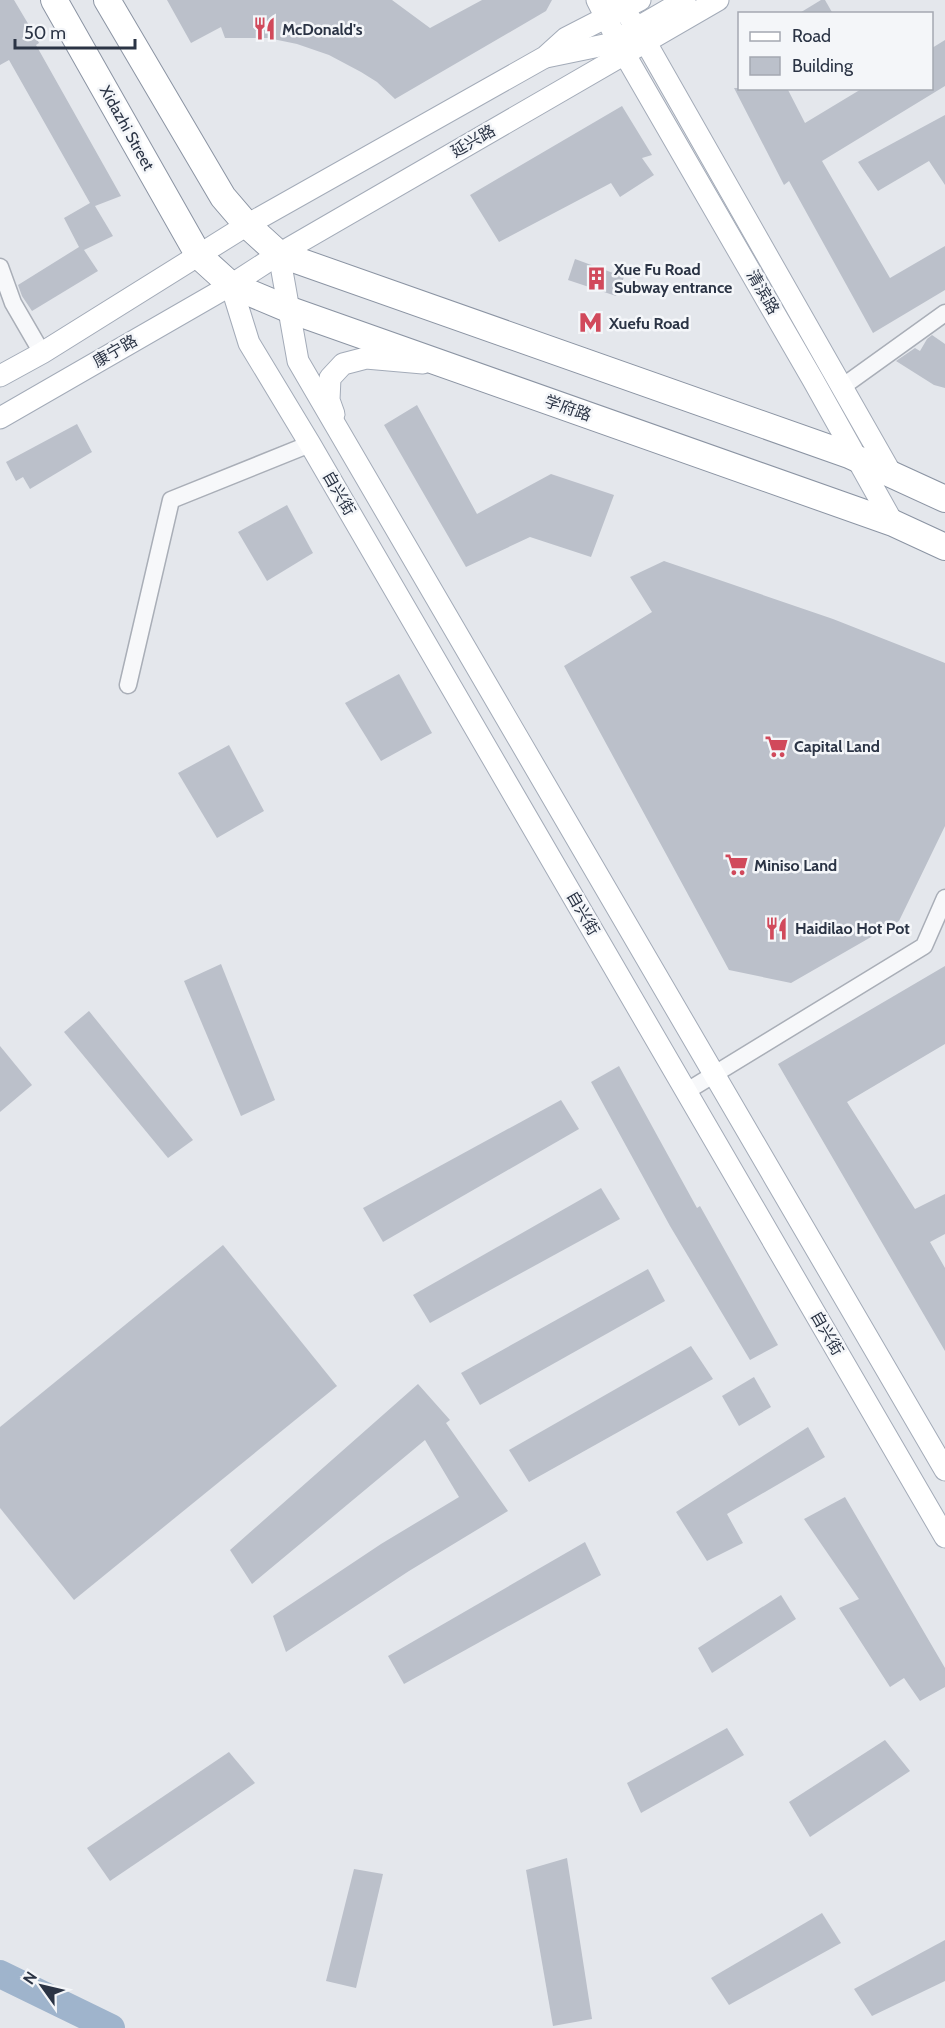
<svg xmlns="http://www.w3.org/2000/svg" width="945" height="2028" viewBox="0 0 945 2028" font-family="Cabin,'Noto Sans SC',sans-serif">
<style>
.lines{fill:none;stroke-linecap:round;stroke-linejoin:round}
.river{stroke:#9fb4cc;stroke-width:28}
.building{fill:#bbc0ca}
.minor-casing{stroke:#a9aeb7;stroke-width:19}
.major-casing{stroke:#a3abb8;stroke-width:23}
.highway-casing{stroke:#8b94a3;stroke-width:28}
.minor{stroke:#f7f8fa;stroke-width:16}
.major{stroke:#fff;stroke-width:21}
.highway{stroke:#fff;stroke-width:26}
.labels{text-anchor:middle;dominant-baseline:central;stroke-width:5;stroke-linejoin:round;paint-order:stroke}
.poi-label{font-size:16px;font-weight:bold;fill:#2b3445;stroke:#f4f6f9;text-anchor:start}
.street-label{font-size:16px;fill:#2b3445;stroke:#f4f6f9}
</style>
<rect width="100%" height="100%" fill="#e4e7ec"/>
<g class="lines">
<polyline class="river" points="0,1974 111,2028"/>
</g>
<g class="building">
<polygon points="0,0 14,0 36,37 39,43 36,45 121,196 95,206 113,236 84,250 98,271 32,311 22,296 18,285 79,247 64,218 90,203 9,60 0,65"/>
<polygon points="167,0 392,0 430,28 482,0 552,0 546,11 395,99 377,82 361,72 329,55 297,44 268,38 225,38 221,27 191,43"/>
<polygon points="821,0 825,0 833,14 798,14"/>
<polygon points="945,40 945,86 822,161 890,278 945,246 945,290 873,333 789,181 784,185 734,88 787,88 805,123 863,88 932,88 932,48"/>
<polygon points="622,106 652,155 642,158 654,175 620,197 611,183 499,242 470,195"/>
<polygon points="945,115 945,185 929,161 878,191 858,162"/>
<polygon points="575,259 624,277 616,296 568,280"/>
<polygon points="932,335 945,344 945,388 934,385 896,361 915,348 920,351 927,339"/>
<polygon points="417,405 477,514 551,474 614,495 591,557 530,537 466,567 384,425"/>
<polygon points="77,424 92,452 30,489 23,477 16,481 6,462"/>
<polygon points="287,505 313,553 267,581 238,532"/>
<polygon points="664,561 833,619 945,663 945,826 899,921 791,983 729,970 564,666 652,612 630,577"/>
<polygon points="399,674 432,733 381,761 345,703"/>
<polygon points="229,745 264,811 217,838 178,773"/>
<polygon points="221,964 275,1100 241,1116 184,981"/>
<polygon points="945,966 945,1044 847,1102 915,1209 945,1194 945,1234 930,1242 945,1268 945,1351 778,1064"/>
<polygon points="89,1011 193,1140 168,1158 64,1032"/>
<polygon points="0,1046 32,1085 0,1112"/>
<polygon points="619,1066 697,1208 700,1206 778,1345 750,1360 670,1226 591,1082"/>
<polygon points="561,1100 579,1129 383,1242 363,1208"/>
<polygon points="601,1188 620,1219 430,1323 413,1295"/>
<polygon points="223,1245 337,1386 74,1600 0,1508 0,1427"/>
<polygon points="648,1269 665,1301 480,1405 461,1373"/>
<polygon points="691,1346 713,1379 529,1482 509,1450"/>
<polygon points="754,1377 771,1407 739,1426 722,1396"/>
<polygon points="418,1384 450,1420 446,1423 508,1511 409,1571 286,1652 273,1616 381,1544 459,1497 425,1440 252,1584 230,1550"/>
<polygon points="808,1427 825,1457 727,1514 743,1543 707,1561 676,1512"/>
<polygon points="845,1497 945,1668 945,1687 920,1701 904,1678 890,1687 839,1608 859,1599 804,1519"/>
<polygon points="585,1542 601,1575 404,1684 388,1656"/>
<polygon points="781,1595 796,1619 712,1673 698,1648"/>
<polygon points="727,1728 744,1755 641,1813 627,1783"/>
<polygon points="885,1740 910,1771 810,1837 789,1802"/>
<polygon points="229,1752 255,1783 110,1881 87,1848"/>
<polygon points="567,1858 592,2019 553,2026 526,1870"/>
<polygon points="354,1869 383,1874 356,1988 326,1981"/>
<polygon points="822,1913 841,1943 729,2005 711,1978"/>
<polygon points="945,1940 945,1981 872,2016 854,1989"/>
</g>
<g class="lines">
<defs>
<g id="minor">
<polyline points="0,267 13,303 42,353"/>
<polyline points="842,387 945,313"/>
<polyline points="128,685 171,500 310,444"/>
<polyline points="687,1091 924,946 945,898"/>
</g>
<g id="major">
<polyline points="597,0 624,53 813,380 893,523"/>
<polyline points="618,0 645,41 892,475"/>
<polyline points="546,57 609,44 685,0"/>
<polyline points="279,254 298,361 945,1470"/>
<polyline points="231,285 249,343 310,444 945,1537"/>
<polyline points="0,376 42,353 247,225 545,57 566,38 640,0"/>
<polyline points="334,414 329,400 330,378 343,364 366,358 423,363"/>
<polyline points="0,418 231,285 279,254 718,0"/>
</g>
<g id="highway">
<polyline points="54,0 199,256 231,285 293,311 893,523 945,547"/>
<polyline points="107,0 223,197 247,225 279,254 849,455 945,499"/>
</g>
</defs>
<use href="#minor" class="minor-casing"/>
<use href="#major" class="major-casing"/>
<use href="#highway" class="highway-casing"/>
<use href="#minor" class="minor"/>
<use href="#major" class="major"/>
<use href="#highway" class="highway"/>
</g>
<defs>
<symbol id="restaurant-bare" viewBox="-9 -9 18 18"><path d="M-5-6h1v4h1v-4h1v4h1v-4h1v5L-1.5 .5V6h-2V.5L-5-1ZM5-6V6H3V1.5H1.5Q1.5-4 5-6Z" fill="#d1495b" stroke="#f4f6f9" stroke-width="2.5" paint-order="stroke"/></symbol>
<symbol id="building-bare" viewBox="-9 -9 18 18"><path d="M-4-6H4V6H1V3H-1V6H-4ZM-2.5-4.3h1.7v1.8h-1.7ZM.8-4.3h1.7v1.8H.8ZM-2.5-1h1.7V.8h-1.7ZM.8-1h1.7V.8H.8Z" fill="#d1495b" stroke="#f4f6f9" stroke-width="2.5" paint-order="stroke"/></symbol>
<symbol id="metro-bare" viewBox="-9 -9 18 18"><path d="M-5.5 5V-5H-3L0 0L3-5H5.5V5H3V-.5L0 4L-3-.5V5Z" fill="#d1495b" stroke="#f4f6f9" stroke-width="2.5" paint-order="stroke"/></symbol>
<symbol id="supermarket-bare" viewBox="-9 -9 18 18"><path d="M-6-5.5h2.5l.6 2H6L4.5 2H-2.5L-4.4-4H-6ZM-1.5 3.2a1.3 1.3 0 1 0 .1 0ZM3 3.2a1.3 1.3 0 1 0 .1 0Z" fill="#d1495b" stroke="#f4f6f9" stroke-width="2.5" paint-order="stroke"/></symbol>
</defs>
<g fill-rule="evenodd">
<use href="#restaurant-bare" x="248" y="12" width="33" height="33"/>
<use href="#building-bare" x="580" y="262" width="33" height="33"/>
<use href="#metro-bare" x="574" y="306" width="33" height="33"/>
<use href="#supermarket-bare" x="760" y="730" width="33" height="33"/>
<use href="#supermarket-bare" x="720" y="848" width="33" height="33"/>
<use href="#restaurant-bare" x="760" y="912" width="33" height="33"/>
</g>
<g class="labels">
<g class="poi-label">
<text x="282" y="29">McDonald's</text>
<text x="614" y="269">Xue Fu Road<tspan x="614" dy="18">Subway entrance</tspan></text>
<text x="609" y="323">Xuefu Road</text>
<text x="794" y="746">Capital Land</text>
<text x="754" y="865">Miniso Land</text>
<text x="795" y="928">Haidilao Hot Pot</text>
</g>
<g class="street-label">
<text transform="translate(127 128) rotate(61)">Xidazhi Street</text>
<text transform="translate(473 141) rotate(-30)">延兴路</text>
<text transform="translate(763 292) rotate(60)">清滨路</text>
<text transform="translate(115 351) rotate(-30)">康宁路</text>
<text transform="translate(568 408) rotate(19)">学府路</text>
<text transform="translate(339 493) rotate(60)">自兴街</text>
<text transform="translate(583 913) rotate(60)">自兴街</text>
<text transform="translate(827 1333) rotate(60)">自兴街</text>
</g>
</g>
<rect x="738" y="12" width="195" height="78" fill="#f4f6f9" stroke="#a4a8b1" stroke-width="1.5"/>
<rect x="750" y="32" width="30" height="9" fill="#ffffff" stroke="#a4a8b1" stroke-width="1.5"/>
<text x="792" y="42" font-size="18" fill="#2b3445">Road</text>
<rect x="750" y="57" width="30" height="18" fill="#bbc0ca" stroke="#a4a8b1" stroke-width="1.5"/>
<text x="792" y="72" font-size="18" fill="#2b3445">Building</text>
<g transform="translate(42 1986) rotate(304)" stroke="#f4f6f9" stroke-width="4.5" paint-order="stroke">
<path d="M0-4.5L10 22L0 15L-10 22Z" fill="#2b3445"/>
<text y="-9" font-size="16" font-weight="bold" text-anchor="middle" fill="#2b3445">N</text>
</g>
<path d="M15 39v9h120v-9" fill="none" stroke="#2b3445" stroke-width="3"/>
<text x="24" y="39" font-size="18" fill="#2b3445" stroke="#f4f6f9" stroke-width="4.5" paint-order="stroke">50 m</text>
</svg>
